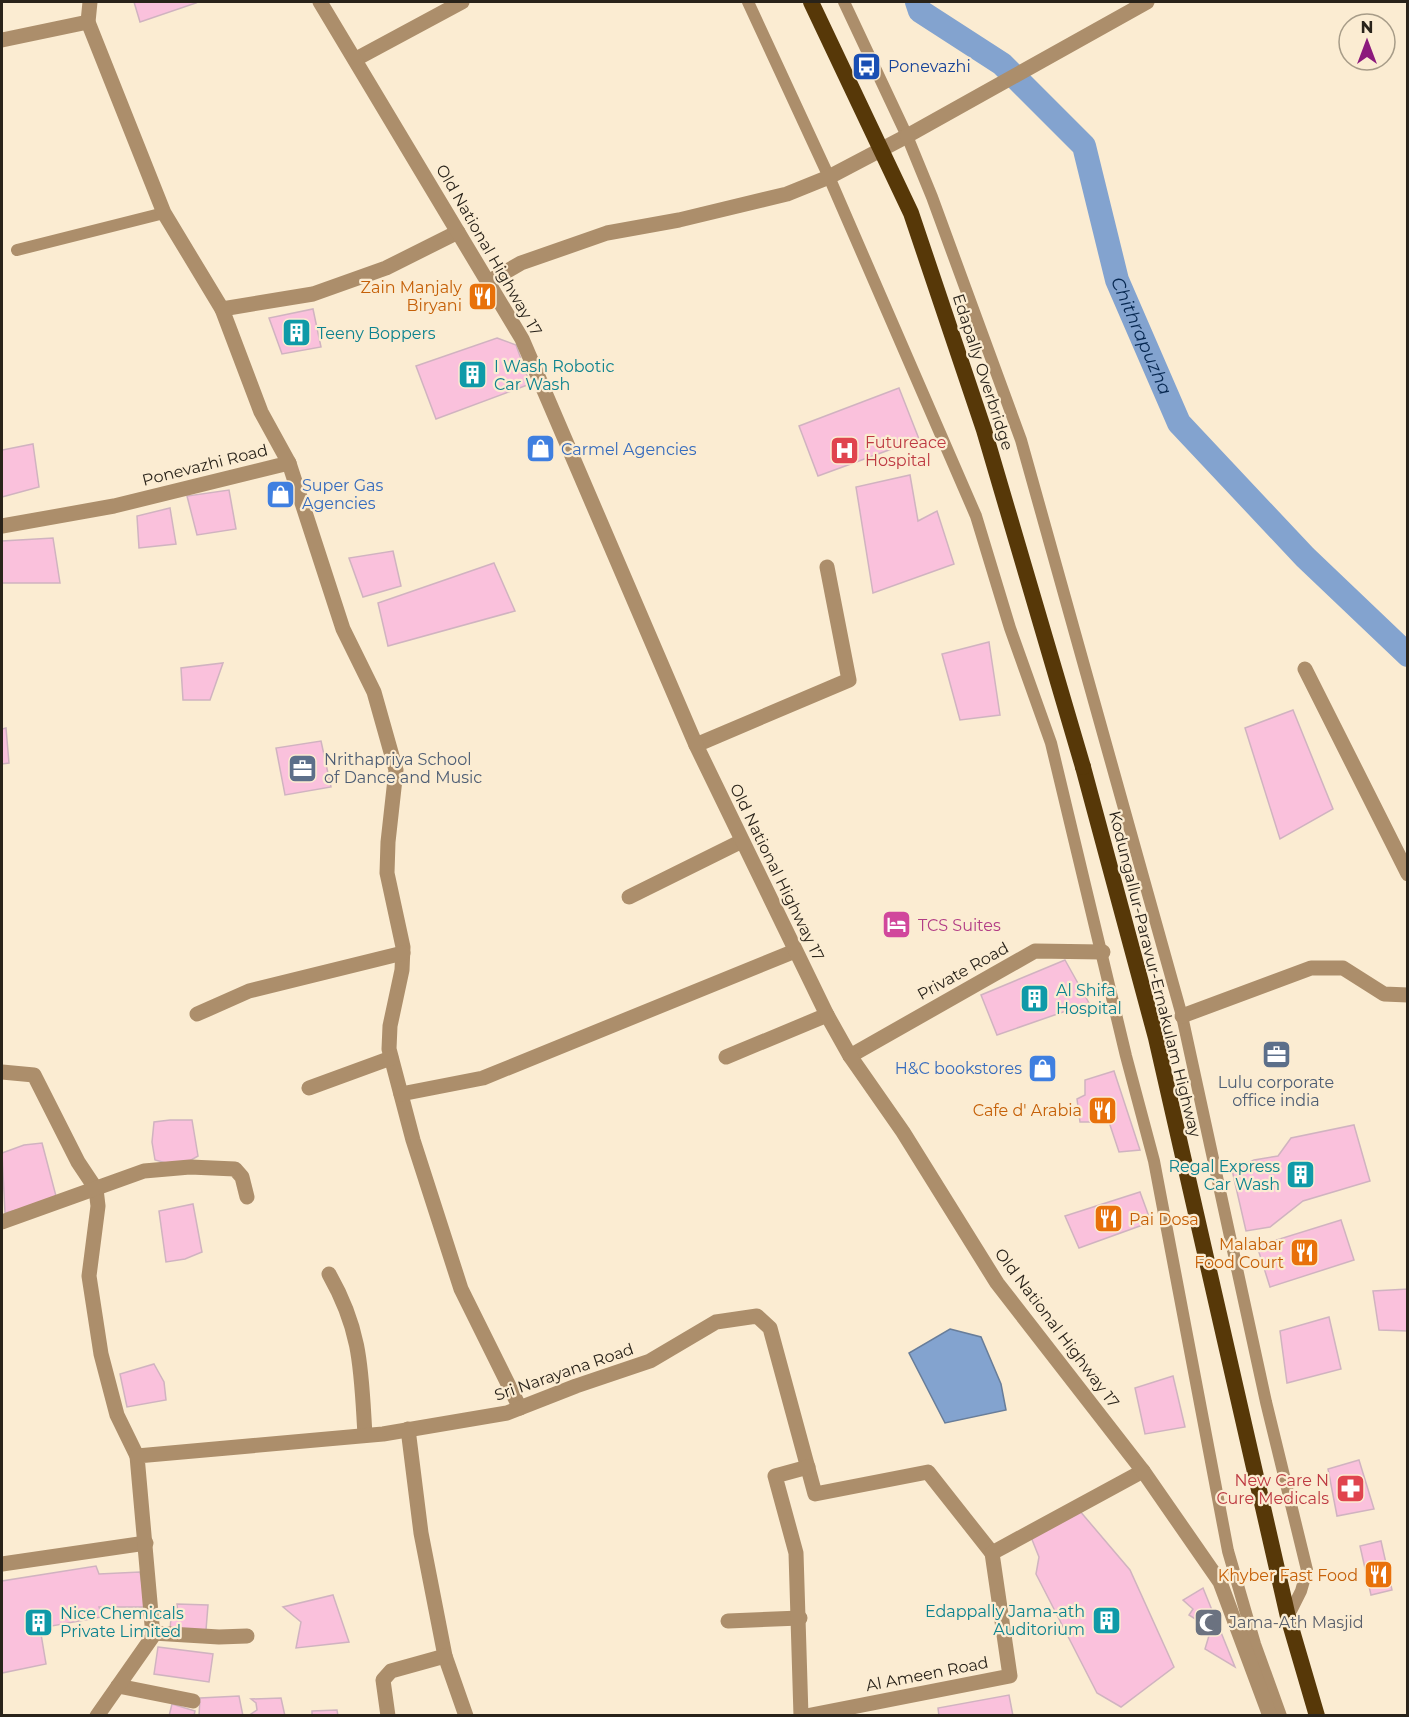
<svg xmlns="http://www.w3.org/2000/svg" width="1409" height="1717" viewBox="0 0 1409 1717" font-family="Montserrat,sans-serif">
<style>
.water{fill:#83a3cf;stroke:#687d99;stroke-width:1.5}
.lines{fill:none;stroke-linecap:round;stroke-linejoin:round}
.canal{stroke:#83a3cf;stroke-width:24}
.building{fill:#fac1dc;stroke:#d0b3c0;stroke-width:1.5}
.service{stroke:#ac8e6b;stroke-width:12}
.minor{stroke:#ac8e6b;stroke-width:15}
.tertiary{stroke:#ac8e6b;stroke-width:15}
.trunk{stroke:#573808;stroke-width:16}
.trunk-bridge{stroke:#573808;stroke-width:16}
.labels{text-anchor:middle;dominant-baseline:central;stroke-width:4.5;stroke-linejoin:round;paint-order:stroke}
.transit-label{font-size:16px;fill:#164399;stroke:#fbecd2;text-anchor:start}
.street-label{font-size:16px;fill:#29231a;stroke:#fbecd2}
.food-label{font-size:16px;fill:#c56008;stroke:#fbecd2;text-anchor:end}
.culture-label{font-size:16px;fill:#0d838f;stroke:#fbecd2;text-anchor:start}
.health-label{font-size:16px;fill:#be3a42;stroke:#fbecd2;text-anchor:start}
.shop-label{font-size:16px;fill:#366cbe;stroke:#fbecd2;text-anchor:start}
.service-label{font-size:16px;fill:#4e5e75;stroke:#fbecd2;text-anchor:start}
.hotel-label{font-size:16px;fill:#b23c85;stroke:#fbecd2;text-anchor:start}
.worship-label{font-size:16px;fill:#5b616d;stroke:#fbecd2;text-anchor:start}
.water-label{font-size:18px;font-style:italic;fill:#072851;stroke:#fbecd2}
</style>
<rect width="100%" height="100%" fill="#fbecd2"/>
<polygon class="water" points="950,1329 981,1337 1001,1384 1006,1410 945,1423 909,1353"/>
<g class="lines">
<path class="canal" id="s1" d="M917 2 920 11 1002 64 1084 146 1117 280 1179 423 1305 557 1408 655"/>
</g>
<g class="building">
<polygon points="134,2 195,2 196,3 140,22"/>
<polygon points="313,309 321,347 282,354 269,318"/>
<polygon points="497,338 516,345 530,384 436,419 416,366"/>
<polygon points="899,388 919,439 818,476 799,426"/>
<polygon points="33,444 39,487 2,497 2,450"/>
<polygon points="910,475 918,521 937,511 954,564 873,593 856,487"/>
<polygon points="229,490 236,529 197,535 187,496"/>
<polygon points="170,508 176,544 139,548 137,516"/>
<polygon points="53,538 60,583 2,583 2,541"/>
<polygon points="393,551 401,586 363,597 349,558"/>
<polygon points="494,563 515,611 388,646 378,603"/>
<polygon points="989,642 1000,715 960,720 942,654"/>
<polygon points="223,663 210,700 183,700 181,668"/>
<polygon points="1293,710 1333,809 1280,839 1245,728"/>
<polygon points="6,728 9,763 2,764 2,729"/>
<polygon points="321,741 331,787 285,795 276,748"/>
<polygon points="1065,960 1089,1003 997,1035 981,995"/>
<polygon points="1114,1071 1140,1150 1119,1152 1109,1122 1080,1122 1077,1099 1085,1095 1085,1080"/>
<polygon points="170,1120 192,1120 198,1156 186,1163 170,1164 155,1160 152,1142 154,1122"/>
<polygon points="1354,1125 1370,1181 1303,1201 1270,1227 1246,1231 1232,1170 1254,1160 1278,1156 1291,1138"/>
<polygon points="42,1143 56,1196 33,1206 5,1213 2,1153 24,1145"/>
<polygon points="1140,1192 1151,1222 1079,1248 1065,1216"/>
<polygon points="193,1204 202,1252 185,1259 166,1262 159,1211"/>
<polygon points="1341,1220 1354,1260 1270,1287 1257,1246"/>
<polygon points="1408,1289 1408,1331 1379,1330 1373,1291"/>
<polygon points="1329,1317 1341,1369 1287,1383 1280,1331"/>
<polygon points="154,1364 164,1382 166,1400 127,1407 120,1374"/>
<polygon points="1173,1376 1185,1427 1145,1434 1135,1388"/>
<polygon points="1359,1460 1374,1509 1337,1516 1328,1469"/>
<polygon points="1079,1510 1130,1570 1174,1667 1121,1707 1097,1693 1036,1574 1039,1557 1031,1537"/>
<polygon points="1381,1541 1392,1590 1371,1595 1360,1546"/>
<polygon points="96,1566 99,1574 140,1572 146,1607 99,1607 102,1617 40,1628 46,1664 2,1673 2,1581"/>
<polygon points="1203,1588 1235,1667 1205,1649 1211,1629 1189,1615 1193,1609 1183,1600"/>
<polygon points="333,1595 349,1642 296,1648 301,1622 283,1607"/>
<polygon points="177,1604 208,1605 206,1630 170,1630 171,1617 178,1617"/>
<polygon points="158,1647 213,1654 209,1682 154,1674"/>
<polygon points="1009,1695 1013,1716 939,1716 938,1708"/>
<polygon points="239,1696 243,1716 199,1716 200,1698"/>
<polygon points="281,1698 285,1716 248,1716 257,1710 256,1703 251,1699"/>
<polygon points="172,1704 195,1711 194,1716 169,1716"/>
<polygon points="337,1710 338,1716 312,1716 312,1711"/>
</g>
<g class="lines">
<g class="service">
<polyline points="748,2 829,177 976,516 1010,628 1051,743 1126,1056 1154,1161 1228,1551 1255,1644 1281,1716"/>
<polyline points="844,2 907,136 932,197 1021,440 1182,1016 1266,1402 1307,1570 1301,1591 1288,1617"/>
<polyline points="17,250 164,213"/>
</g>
<g class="minor">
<polyline points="90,2 88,22 164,213 222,309"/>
<polyline points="2,40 88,22"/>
<polyline points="356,59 462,2"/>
<polyline points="488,282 521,263 607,233 679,220 787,194 829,177 907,136"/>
<polyline points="289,463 343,629 374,692 396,770 388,842 387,873 403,947 402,970 390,1026 389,1049 413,1140 461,1289 520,1408"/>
<polyline points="2,526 114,506 289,463 261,412 222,309 313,294 386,268 458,232"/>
<polyline points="1305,669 1408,874"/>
<polyline points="696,745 849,680 827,567"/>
<polyline points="629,897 742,841"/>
<polyline points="197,1014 249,991 403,953"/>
<polyline points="1182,1016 1311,968 1343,968 1384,994 1408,995"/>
<polyline points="850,1056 1035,951 1103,952"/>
<polyline points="726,1057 827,1015"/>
<polyline points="2,1072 34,1075 78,1162 96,1189 98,1206 89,1276 101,1354 117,1415 137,1456"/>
<polyline points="309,1088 391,1058"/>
<polyline points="401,1094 483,1078 795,951"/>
<polyline points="2,1222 144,1171 190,1167 235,1169 242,1177 247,1197"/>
<path d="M329 1274C362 1332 361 1371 365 1435"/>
<polyline points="408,1429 421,1533 445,1656 466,1716"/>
<polyline points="2,1564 146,1543"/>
<polyline points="728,1621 800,1618"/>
<polyline points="153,1633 219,1637 247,1636"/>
<polyline points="118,1686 193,1701"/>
<polyline points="97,1716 153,1636 137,1456 383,1434 507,1413 576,1386 650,1361 716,1322 757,1316 770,1328 815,1494 928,1472 992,1553"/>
<polyline points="388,1716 383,1680 391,1671 445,1656"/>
<polyline points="801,1716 796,1553 775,1476 808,1467"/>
<polyline points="806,1716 1010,1676 992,1553 1143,1471"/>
</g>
<g class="tertiary">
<polyline points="320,2 522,339 696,745 827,1015 850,1056 903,1132 997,1283 1143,1471 1220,1582 1270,1716"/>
<polyline points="907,136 1147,2"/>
</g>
<polyline class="trunk" points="1083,767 1156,1038 1288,1617 1317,1716"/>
<polyline class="trunk-bridge" points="811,2 911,213 984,430 1083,767"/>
</g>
<defs>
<symbol id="bus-square" viewBox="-11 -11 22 22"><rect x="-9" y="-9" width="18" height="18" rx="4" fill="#1a4fb4" stroke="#fbecd2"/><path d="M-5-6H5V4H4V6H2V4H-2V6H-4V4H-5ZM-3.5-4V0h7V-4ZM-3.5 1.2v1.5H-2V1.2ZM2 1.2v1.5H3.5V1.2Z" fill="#fff"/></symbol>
<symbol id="restaurant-square" viewBox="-11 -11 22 22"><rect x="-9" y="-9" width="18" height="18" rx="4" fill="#e8710a" stroke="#fbecd2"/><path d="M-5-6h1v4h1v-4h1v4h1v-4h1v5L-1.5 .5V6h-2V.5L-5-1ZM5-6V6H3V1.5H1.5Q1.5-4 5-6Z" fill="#fff"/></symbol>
<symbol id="building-square" viewBox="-11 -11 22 22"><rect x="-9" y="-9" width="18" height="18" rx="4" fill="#0f9aa8" stroke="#fbecd2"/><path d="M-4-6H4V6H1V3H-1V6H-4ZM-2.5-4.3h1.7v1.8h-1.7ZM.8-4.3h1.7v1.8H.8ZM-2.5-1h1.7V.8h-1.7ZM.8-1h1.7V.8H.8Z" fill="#fff"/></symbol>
<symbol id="shop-square" viewBox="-11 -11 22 22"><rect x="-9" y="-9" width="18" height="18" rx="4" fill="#3f7fe0" stroke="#fbecd2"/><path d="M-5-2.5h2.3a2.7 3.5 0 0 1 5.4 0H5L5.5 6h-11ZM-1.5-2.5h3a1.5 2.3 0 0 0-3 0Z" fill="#fff"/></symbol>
<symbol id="hospital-square" viewBox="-11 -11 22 22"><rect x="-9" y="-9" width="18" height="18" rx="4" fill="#e0444e" stroke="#fbecd2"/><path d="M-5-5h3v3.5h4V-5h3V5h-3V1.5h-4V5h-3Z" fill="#fff"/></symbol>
<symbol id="office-square" viewBox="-11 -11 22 22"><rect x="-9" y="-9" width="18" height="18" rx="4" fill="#5c6f8a" stroke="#fbecd2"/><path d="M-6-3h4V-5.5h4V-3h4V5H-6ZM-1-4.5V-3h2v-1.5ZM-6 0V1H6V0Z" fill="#fff"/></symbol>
<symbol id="hotel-square" viewBox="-11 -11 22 22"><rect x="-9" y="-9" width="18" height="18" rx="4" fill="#d1479c" stroke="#fbecd2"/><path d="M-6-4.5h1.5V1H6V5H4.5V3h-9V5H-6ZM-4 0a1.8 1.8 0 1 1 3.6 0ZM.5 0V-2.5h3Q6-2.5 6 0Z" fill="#fff"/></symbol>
<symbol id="pharmacy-square" viewBox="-11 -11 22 22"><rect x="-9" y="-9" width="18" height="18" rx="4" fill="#e0444e" stroke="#fbecd2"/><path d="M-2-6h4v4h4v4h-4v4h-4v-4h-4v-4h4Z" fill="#fff"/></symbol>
<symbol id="mosque-square" viewBox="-11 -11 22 22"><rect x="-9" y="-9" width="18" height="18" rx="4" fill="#6b7280" stroke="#fbecd2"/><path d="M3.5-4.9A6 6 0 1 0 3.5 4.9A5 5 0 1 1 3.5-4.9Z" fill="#fff"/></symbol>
</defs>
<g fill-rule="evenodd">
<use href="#bus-square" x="850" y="50" width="33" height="33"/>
<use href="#restaurant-square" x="466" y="280" width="33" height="33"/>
<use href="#building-square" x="280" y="316" width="33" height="33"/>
<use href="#building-square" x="456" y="358" width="33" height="33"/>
<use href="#shop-square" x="524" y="432" width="33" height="33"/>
<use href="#hospital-square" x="828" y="434" width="33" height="33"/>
<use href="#shop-square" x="264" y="478" width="33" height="33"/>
<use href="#office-square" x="286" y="752" width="33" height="33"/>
<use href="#hotel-square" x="880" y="908" width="33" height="33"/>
<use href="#building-square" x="1018" y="982" width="33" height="33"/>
<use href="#office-square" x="1260" y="1038" width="33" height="33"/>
<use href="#shop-square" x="1026" y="1052" width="33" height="33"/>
<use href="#restaurant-square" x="1086" y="1094" width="33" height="33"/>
<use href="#building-square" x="1284" y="1158" width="33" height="33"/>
<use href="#restaurant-square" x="1092" y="1202" width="33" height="33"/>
<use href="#restaurant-square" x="1288" y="1236" width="33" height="33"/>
<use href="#pharmacy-square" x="1334" y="1472" width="33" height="33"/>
<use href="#restaurant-square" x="1362" y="1558" width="33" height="33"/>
<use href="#building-square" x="1090" y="1604" width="33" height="33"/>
<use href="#building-square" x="22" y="1606" width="33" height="33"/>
<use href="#mosque-square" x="1192" y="1606" width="33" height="33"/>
</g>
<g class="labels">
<g class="transit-label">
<text x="888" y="66">Ponevazhi</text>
</g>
<g class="street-label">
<text transform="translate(489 250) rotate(60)">Old National Highway 17</text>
<text transform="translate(983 372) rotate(72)">Edapally Overbridge</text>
<text transform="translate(205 465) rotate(-14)">Ponevazhi Road</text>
<text transform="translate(777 872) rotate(64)">Old National Highway 17</text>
<text transform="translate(963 971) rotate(-29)">Private Road</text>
<text transform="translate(1155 974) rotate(76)">Kodungallur-Paravur-Ernakulam Highway</text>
<text transform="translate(1057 1328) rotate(53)">Old National Highway 17</text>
<text transform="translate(564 1372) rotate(-19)">Sri Narayana Road</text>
<text transform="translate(927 1674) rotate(-11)">Al Ameen Road</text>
</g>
<g class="food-label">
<text x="462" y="287">Zain Manjaly<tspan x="462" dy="18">Biryani</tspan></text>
<text x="1082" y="1110">Cafe d' Arabia</text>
<text x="1129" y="1219" text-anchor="start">Pai Dosa</text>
<text x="1284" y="1244">Malabar<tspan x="1284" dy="18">Food Court</tspan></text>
<text x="1358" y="1575">Khyber Fast Food</text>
</g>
<g class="culture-label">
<text x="317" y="333">Teeny Boppers</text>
<text x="494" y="366">I Wash Robotic<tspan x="494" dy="18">Car Wash</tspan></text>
<text x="1056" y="990">Al Shifa<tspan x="1056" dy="18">Hospital</tspan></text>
<text x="1280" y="1166" text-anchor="end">Regal Express<tspan x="1280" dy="18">Car Wash</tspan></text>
<text x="1085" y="1611" text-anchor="end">Edappally Jama-ath<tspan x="1085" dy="18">Auditorium</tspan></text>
<text x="60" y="1613">Nice Chemicals<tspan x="60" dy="18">Private Limited</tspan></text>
</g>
<g class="health-label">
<text x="865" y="442">Futureace<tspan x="865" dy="18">Hospital</tspan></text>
<text x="1329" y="1480" text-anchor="end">New Care N<tspan x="1329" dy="18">Cure Medicals</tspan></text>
</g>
<g class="shop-label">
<text x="561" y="449">Carmel Agencies</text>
<text x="302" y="485">Super Gas<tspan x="302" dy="18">Agencies</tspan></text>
<text x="1022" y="1068" text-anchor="end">H&amp;C bookstores</text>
</g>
<g class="service-label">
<text x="324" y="759">Nrithapriya School<tspan x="324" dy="18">of Dance and Music</tspan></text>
<text x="1276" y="1082" text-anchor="middle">Lulu corporate<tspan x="1276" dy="18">office india</tspan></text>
</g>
<g class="hotel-label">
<text x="918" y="925">TCS Suites</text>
</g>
<g class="worship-label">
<text x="1229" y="1622">Jama-Ath Masjid</text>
</g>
<g class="water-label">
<text stroke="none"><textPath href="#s1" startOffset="422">Chithrapuzha</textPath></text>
</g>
</g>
<rect width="1409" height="1717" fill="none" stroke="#29231a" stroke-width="6"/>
<g transform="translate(1367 42)"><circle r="28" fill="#fbecd2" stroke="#a79c88" stroke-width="1.5"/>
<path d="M0-4.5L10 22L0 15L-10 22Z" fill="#8c1a7c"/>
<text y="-9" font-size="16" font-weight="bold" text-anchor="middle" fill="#29231a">N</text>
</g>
</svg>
